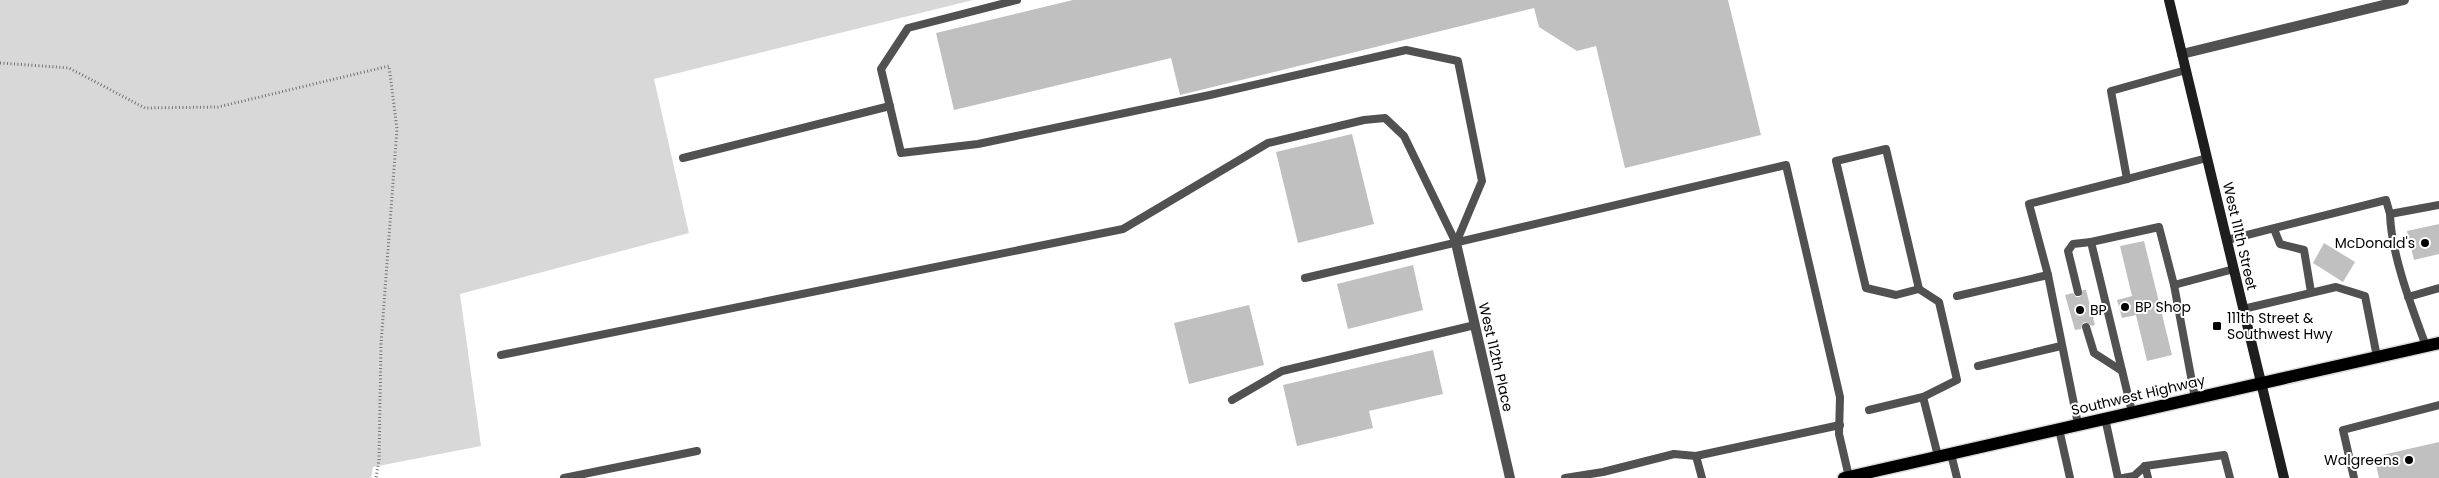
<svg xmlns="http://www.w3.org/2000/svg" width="2439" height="478" viewBox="0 0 2439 478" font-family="Poppins,sans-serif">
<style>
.green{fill:#d8d8d8}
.building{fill:#c0c0c0}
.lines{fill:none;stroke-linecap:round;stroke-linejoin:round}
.primary-casing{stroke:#dbdbdb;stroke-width:15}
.path{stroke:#737373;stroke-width:3;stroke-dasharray:1 2.5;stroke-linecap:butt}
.lane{stroke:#515151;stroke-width:8}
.street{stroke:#515151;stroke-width:10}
.secondary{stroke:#1e1e1e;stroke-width:10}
.primary{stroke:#000;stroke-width:12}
.poi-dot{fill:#000;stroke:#fff;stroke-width:2}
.labels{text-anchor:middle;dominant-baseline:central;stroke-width:4;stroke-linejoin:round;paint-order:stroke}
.street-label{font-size:14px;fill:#000;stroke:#fff}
.poi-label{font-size:14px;fill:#000;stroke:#fff;text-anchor:start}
</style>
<rect width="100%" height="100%" fill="#fff"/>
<polygon class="green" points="0,0 973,0 654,79 689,233 460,294 481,446 373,467 371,478 0,478"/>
<g class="building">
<polygon points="1073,0 1728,0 1761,135 1625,168 1596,46 1577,51 1539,27 1534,8 1180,95 1171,58 954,110 936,33"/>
<polygon points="1352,134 1374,224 1298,243 1276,152"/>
<polygon points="2439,224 2439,254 2414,260 2407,231"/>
<polygon points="2144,241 2172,355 2147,361 2136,315 2122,318 2117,300 2132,296 2120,246"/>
<polygon points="2324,243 2355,262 2343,282 2313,263"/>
<polygon points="1413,265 1423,310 1348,329 1337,284"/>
<polygon points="2083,290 2086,290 2095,325 2092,326 2085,322 2082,324 2081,329 2075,330 2065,295 2073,293 2076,297 2080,297"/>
<polygon points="1249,305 1264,365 1189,384 1174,323"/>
<polygon points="1433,350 1443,394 1369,411 1373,428 1297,446 1283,385"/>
<polygon points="2439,442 2439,478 2379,478 2376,465 2382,455"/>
</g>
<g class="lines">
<defs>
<polyline id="primary" points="1844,478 2439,343"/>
</defs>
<use href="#primary" class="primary-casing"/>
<polyline class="path" points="0,63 69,68 145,108 218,107 389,66 397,129 381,344 379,460 376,478"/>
<g class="lane">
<polyline points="1017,0 908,28 881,69 901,153 978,144 1210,95 1406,50 1458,61 1482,181 1456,243"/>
<polyline points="2186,70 2111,91 2127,179 2207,158"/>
<polygon points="1886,149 1919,289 1896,295 1866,288 1836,161"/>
<polyline points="683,158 890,106"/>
<polyline points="2274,229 2280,244 2304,250 2311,292"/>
<polyline points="2227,240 2386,200 2390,214"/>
<polyline points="1305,278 1786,165 1840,397 1839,434 1849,477"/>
<polyline points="2174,285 2195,398"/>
<polyline points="1919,289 1939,302 1957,380 1923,397"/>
<polyline points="2078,292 2068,251 2073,244 2091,242"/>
<polyline points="1957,296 2048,275"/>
<polyline points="2408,297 2439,288"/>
<polyline points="2243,309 2336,287 2365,296 2377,357"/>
<polyline points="2086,327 2094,353 2122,371"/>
<path d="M2426 346C2412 308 2391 254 2390 214L2439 205"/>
<polyline points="501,355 1123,229 1268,143 1364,120 1385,118 1404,136 1456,243"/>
<polyline points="1978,366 2061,346"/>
<polyline points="1232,400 1282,371 1475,325"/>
<polyline points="1869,410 1923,397 1938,456"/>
<polyline points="2132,412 2091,242 2159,227 2174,285 2234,269"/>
<polyline points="2105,418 2118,478"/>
<polyline points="2078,424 2048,275 2029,204 2127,179"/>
<polyline points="2059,429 2070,478"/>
<polyline points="1951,454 1957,478"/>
<polyline points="1696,456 1702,478"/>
<polyline points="2145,466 2148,478"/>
<polyline points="564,478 697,451"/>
<polyline points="1565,478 1603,472 1674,454 1696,456 1840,425"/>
<polyline points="2123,478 2134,476 2145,466 2224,455 2230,478"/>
<polyline points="2354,478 2343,430 2439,405"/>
</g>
<g class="street">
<polyline points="2182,54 2404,0"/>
<polyline points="1456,243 1510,478"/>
</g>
<polyline class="secondary" points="2169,0 2284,478"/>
<use href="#primary" class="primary"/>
</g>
<g class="poi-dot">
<circle cx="2425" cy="243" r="5"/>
<circle cx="2125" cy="307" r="5"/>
<circle cx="2080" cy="310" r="5"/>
<rect x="2212" y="321" width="10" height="10" rx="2.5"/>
<circle cx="2409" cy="460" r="5"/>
</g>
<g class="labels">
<g class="street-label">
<text transform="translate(2240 236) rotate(77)">West 111th Street</text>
<text transform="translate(1496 357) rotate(77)">West 112th Place</text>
<text transform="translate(2138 395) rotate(-13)">Southwest Highway</text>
</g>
<g class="poi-label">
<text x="2415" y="243" text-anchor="end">McDonald's</text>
<text x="2135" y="307">BP Shop</text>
<text x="2090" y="310">BP</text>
<text x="2227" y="318">111th Street &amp;<tspan x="2227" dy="16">Southwest Hwy</tspan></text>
<text x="2399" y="460" text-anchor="end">Walgreens</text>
</g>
</g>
</svg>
